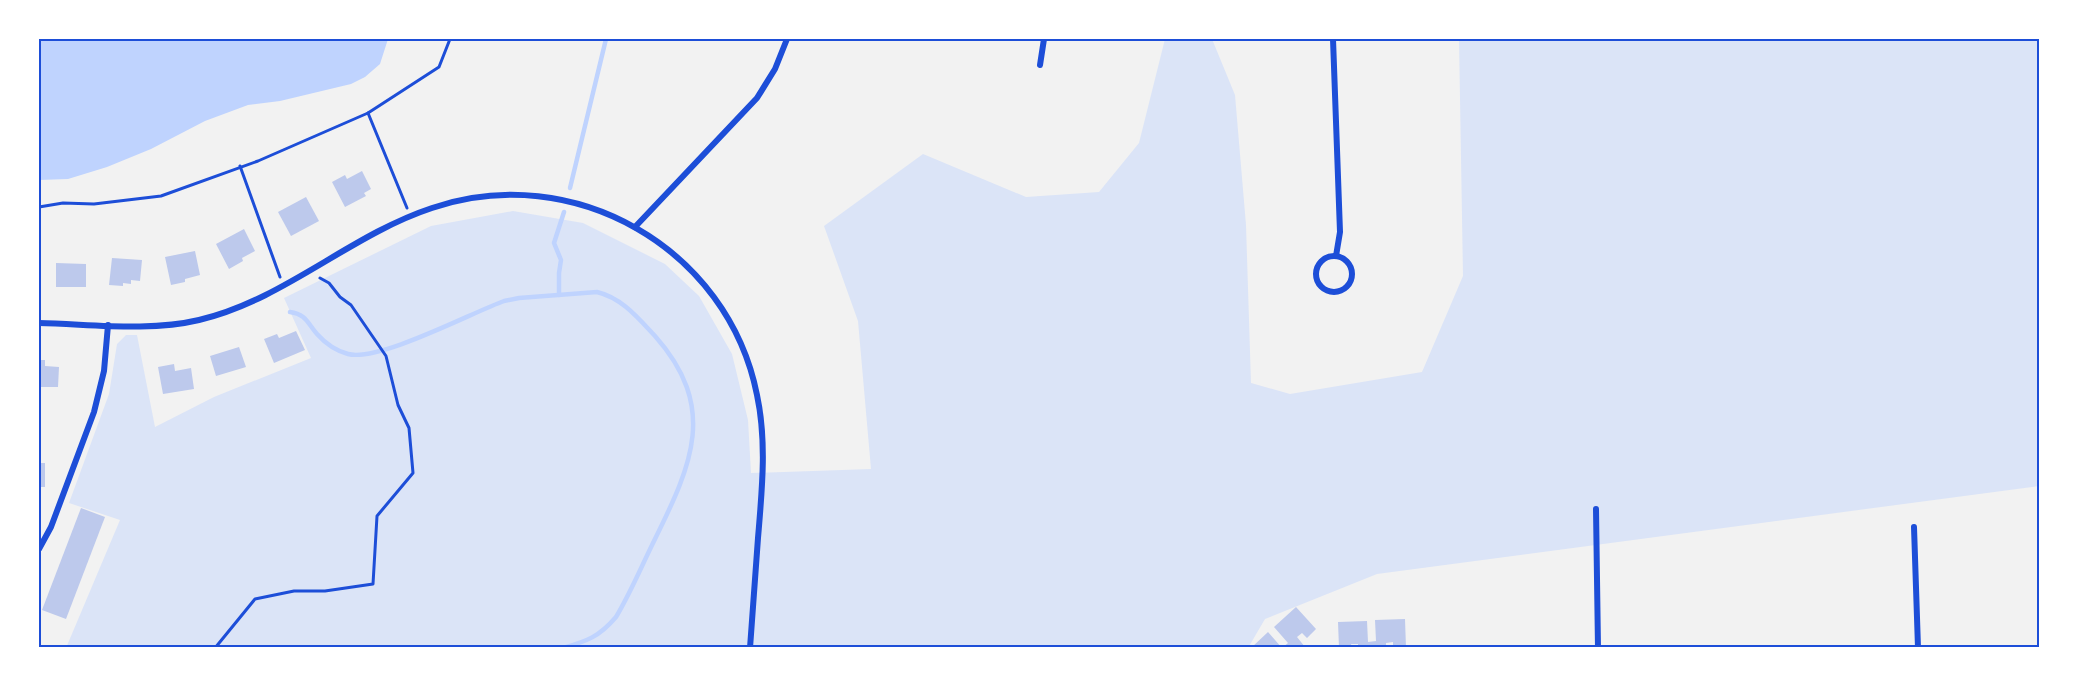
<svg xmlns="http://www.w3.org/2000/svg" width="2078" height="687" viewBox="0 0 2078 687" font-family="Jost,sans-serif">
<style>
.green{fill:#dbe4f7}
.water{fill:#bfd3fe}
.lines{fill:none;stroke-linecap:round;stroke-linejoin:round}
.stream{stroke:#bfd3fe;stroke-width:4.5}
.building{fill:#bdc9ec}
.path{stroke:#1d4ed8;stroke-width:3}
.minor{stroke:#1d4ed8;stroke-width:6}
.neatline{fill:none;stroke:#1d4ed8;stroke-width:2}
</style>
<rect width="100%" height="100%" fill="#f2f2f2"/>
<polygon class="green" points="1165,39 1212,39 1235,95 1246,225 1251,383 1290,394 1422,372 1463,276 1459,39 2039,39 2039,486 1377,574 1265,619 1248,648 66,648 120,520 69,503 109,394 117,344 126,335 137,335 155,427 214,397 311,358 284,298 431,226 513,211 583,223 665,264 699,296 732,354 748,420 751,473 871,469 858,321 824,226 923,154 1026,197 1099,192 1139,143"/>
<polygon class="water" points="39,39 388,39 380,64 365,77 351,84 280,101 248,105 205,121 151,149 107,167 68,179 39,180"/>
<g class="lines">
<g class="stream">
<polyline points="570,188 606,39"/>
<polyline points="559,295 559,273 561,260 554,243 564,212"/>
<path d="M290 312C306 314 308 324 317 334 325 343 337 351 348 354 379 362 471 313 504 301L519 298 597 292C622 298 638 318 655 336 718 407 692 464 655 539 642 565 631 592 616 617 599 637 587 641 563 648"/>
</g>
</g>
<g class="building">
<polygon points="362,171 371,189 364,193 366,196 345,207 332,182 345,175 347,179"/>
<polygon points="306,197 319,221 291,236 278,212"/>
<polygon points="244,229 255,251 242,258 243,261 229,269 216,244"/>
<polygon points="195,251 200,275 185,279 185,282 171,285 165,257"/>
<polygon points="112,258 142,260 140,281 131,280 131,284 123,283 123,286 109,285"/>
<polygon points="56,263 86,264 86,287 56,287"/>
<polygon points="296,331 305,350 274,363 264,339 277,334 279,338"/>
<polygon points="239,347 246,367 216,376 210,356"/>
<polygon points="39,360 45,360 45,366 59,367 58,387 39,387"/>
<polygon points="174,364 175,371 191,368 194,389 163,394 158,367"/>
<rect x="39" y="463" width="6" height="24"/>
<polygon points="81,508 105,517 66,619 42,610"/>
<polygon points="1296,607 1316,629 1307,638 1302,633 1297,637 1305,647 1304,648 1251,648 1268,632 1282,648 1288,643 1274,627"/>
<polygon points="1405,619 1406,648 1393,648 1393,642 1386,643 1386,648 1358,648 1358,644 1351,644 1352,648 1339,648 1338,622 1367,621 1368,642 1376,641 1375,620"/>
</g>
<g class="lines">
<g class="path">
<polyline points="368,113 407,208"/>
<polyline points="240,166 280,277"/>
<polyline points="39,207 63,203 94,204 161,196 258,161 368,113 439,67 450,39"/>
<polyline points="215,648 255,599 294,591 325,591 373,584 377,516 413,473 409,428 398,405 386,356 351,305 340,297 329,283 320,278"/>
</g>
<g class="minor">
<polyline points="1333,39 1340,232 1336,256"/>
<polyline points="1040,65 1044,39"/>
<polyline points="635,227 757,98 775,69 787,39"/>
<circle cx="1334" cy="274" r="18"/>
<path d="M39 323C90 324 149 332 199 320 284 300 350 235 432 208 573 160 728 248 757 395 767 442 762 490 758 538 755 575 753 611 750 648"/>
<polyline points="1596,509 1598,648"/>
<polyline points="1914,527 1918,648"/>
<polyline points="39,549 51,527 94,412 104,371 108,325"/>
</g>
</g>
<rect width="2078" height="687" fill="none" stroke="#ffffff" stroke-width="81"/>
<rect x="40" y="40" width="1998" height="606" class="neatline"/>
</svg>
